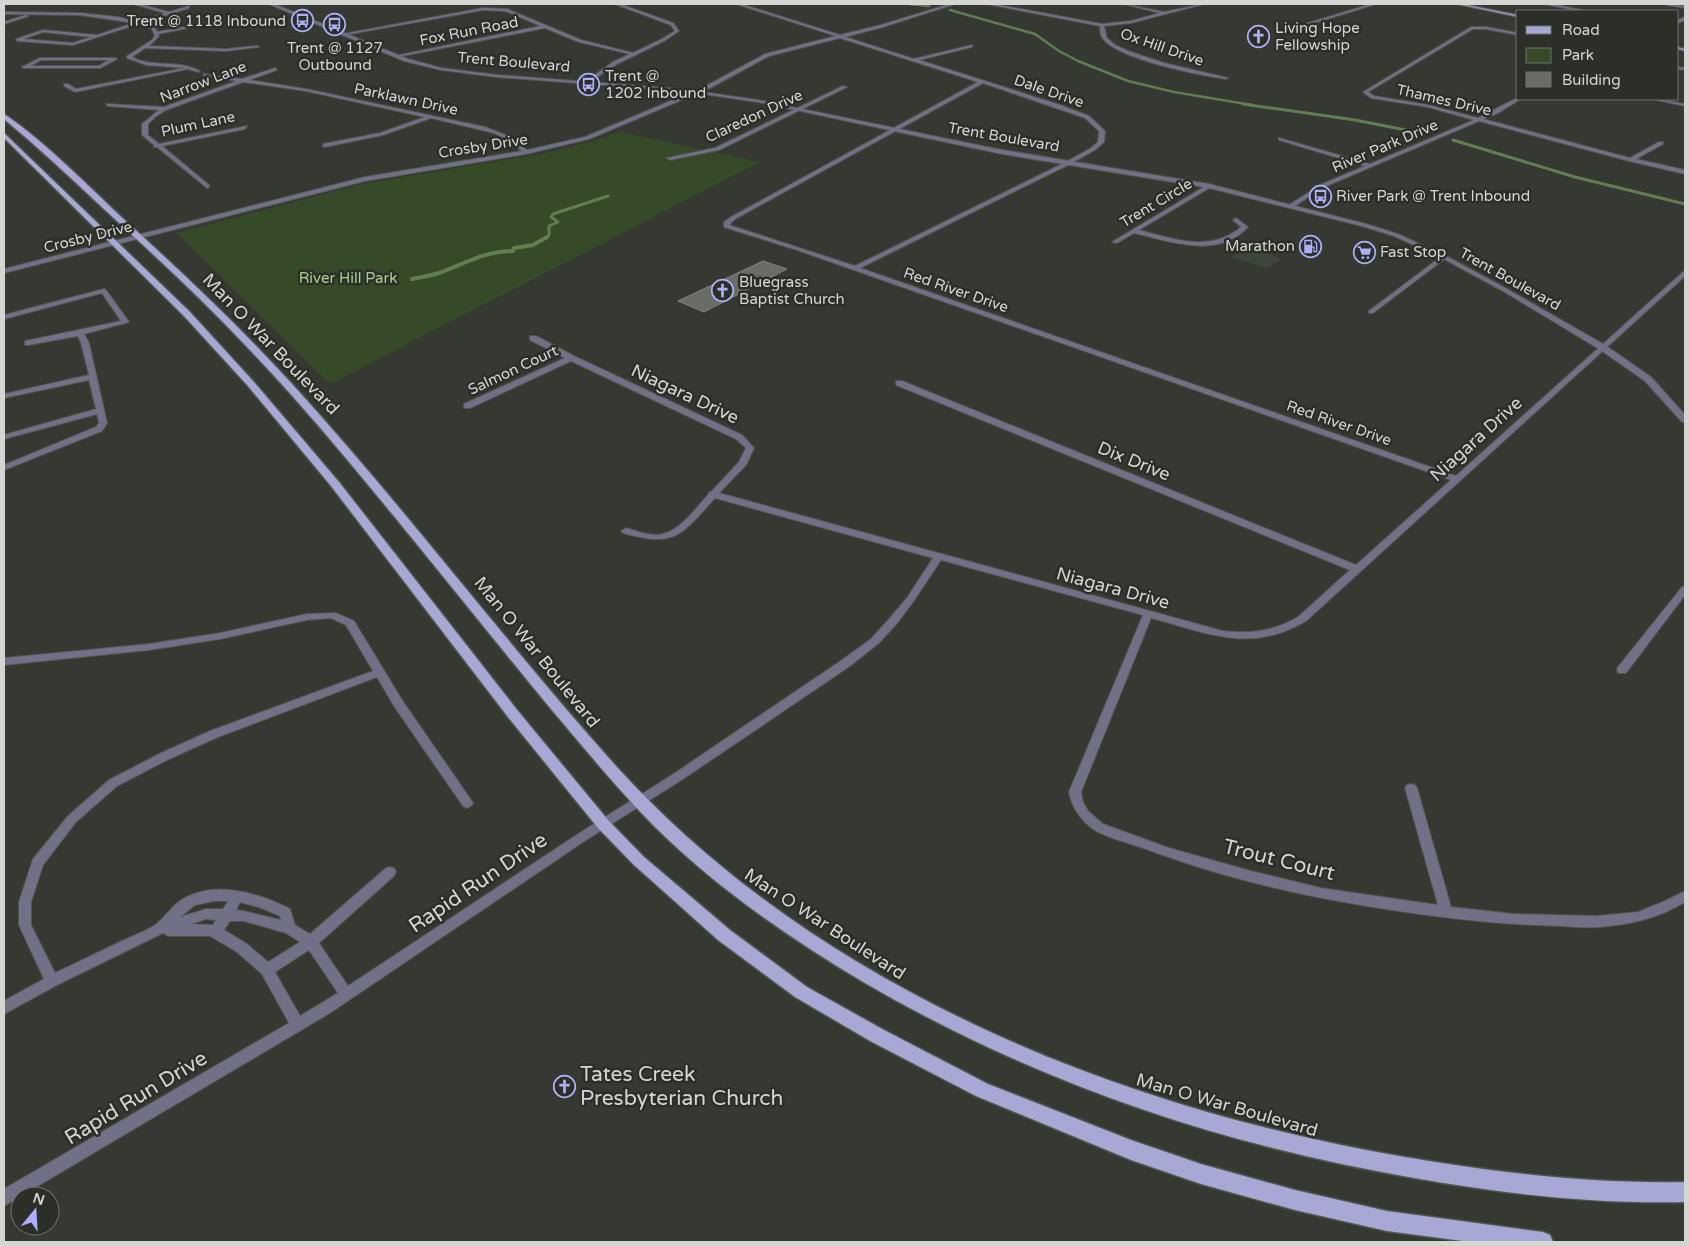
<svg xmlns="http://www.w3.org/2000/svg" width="1689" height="1246" viewBox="0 0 1689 1246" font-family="'Varela Round',sans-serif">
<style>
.built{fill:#3e4539}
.green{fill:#354b27}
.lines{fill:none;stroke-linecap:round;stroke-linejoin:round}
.stream-far2{stroke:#627d51;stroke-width:2.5}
.stream-far1{stroke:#627d51;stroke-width:3}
.stream{stroke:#627d51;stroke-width:4}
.building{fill:#686d66;stroke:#7f847d}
.minor-casing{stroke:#52554f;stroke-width:2}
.tertiary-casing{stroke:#52554f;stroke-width:2}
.secondary-casing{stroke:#52554f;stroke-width:2}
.primary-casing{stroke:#52554f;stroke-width:3}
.minor{fill:#707186;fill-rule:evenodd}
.tertiary{fill:#707186;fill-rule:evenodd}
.secondary{fill:#8f90b1;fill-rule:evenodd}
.primary{fill:#a7a8d3;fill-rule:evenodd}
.labels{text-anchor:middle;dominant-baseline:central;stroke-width:5;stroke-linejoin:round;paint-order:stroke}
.far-poi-label{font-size:15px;fill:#d4d6d2;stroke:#2b2f28;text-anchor:start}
.far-street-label{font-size:15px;fill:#d4d6d2;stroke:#2b2f28}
.far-park-label{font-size:15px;fill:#a7d18d;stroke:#2b2f28}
.street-label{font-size:18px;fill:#d4d6d2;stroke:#2b2f28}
.near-street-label{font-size:21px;fill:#d4d6d2;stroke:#2b2f28}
.near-poi-label{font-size:21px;fill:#d4d6d2;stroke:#2b2f28;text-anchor:start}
</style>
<rect width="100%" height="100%" fill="#353932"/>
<polygon class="built" points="1255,243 1271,248 1267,252 1281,259 1267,268 1231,257"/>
<polygon class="green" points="620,132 760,162 330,384 177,233 362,184 546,153 590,142"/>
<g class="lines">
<g class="stream-far2">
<polyline points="909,4 929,6"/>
<polyline points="950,10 1035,34 1059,51 1078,61 1128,81 1174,92 1252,105"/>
</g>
<g class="stream-far1">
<polyline points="1243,104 1355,120 1426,134"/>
<polyline points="1453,140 1575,177 1685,204"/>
<polyline points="546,238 549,235 549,226 558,222 551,217 553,214 608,196"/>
</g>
<path class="stream" d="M412 279C421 277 430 276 439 273 464 264 485 251 513 251L514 248 533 245 547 237"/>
</g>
<polygon class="building" points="763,261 787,269 704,312 678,301"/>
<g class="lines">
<defs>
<g id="minor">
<path d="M133 4H139L169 12 189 6V8L142 23 155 27 157 32 211 22 213 23 158 34 159 36 149 46 226 49 257 46 259 47 226 51 145 48 132 57C150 68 178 59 200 71L198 72 188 69 75 92 64 86V84H68L76 89 185 68 146 65 127 58V56L152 40 155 36 152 29 138 24 73 45 17 41 16 39 43 30 97 35 134 23 80 15 4 14V12L80 13 118 17 138 22 165 13ZM43 32 91 37 73 43 23 39Z"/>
<polygon points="615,4 620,4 673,23 679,31 664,41 617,64 588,83 586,81 613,62 630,54 579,42 545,28 397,57 395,56 541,26 505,11 483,10 345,35 343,34 483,8 507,9 581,40 633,53 662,39 675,31 671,25"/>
<path d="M736 4H741L840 35 881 25 950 4H955L883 27 845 37 914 59 972 45V47L919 60 1060 105 1089 116 1105 131 1104 142 1095 150 1070 164 860 268 1456 476 1683 272 1685 271V276L1306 621C1250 654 1208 633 1151 618L1081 792 1083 802 1088 811 1103 824 1169 848 1251 871 1321 888 1438 905 1405 788 1407 785 1411 784 1415 785 1417 788 1451 907 1514 914 1597 916 1638 912 1665 901 1685 891V902C1659 918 1630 925 1599 927 1587 928 1574 927 1561 926 1533 925 1506 924 1478 921 1366 909 1252 889 1146 849 1132 844 1104 837 1093 829 1080 819 1072 808 1069 792L1143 615 941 560 913 602 898 622 879 643 850 666 680 781 586 840 330 1013 4 1206V1189L289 1023 262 974 237 952 210 936H168L163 933 57 985 4 1014V1001L44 979 19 925V902L33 859 68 816 109 780 159 754 210 731 373 671 346 625 331 618 307 620 220 639 149 650 4 665V658L149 644 220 633 307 614 336 613 354 621 402 700 471 800 473 803 471 806 467 808 463 806 394 706 377 677 218 737 167 760 117 786 76 822 43 865 31 902V925L55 973C78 962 101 951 124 940 134 935 146 931 155 925 165 918 172 905 183 899 215 880 259 893 290 909L295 925 310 934 386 868 390 867 394 868 396 872 394 876 319 943 348 986 578 834 672 775 842 660 871 639 890 618 907 598 933 558 715 498C681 535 676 548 623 533L621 531 626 528C636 531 646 535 657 535 678 534 695 509 708 495L709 492H711L739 462 746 448 736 439 571 361 470 408H464V404L565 358 530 340V336H536L574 356 742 435 754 448 746 465 719 493 1223 631C1251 634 1274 631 1298 617L1350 570 896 385V381H902L1356 565 1451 480 797 250 724 227V222L731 217 978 82 840 38 769 56 710 88 589 139 526 154 365 181 4 273V269L365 177 522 151 510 141 494 133 431 118 383 135 325 147 323 146V144L380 133 425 117 306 91 243 82 166 110 155 117 148 124V135L159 144 247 126 245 129 162 146 209 185V187L207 188 157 147H154V145L142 135V124L159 110 108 106 106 104 164 107 237 81 205 76 203 74 242 79 275 68 277 70 249 80 306 89 485 127 508 136 527 150 585 137 706 86 765 54 836 36ZM983 83 1085 118 1099 131 1098 142 1091 148 1066 162 855 266 729 225 735 219ZM214 901H228L223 909H206L180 917 195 905ZM240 902 261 908 280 916 281 920 244 911 236 910ZM206 919 216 920 213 925 191 924ZM230 921H244L286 933 300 942 268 962 247 944 224 930ZM309 950 338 993 300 1016 275 972Z"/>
<path d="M987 4H994L1102 24 1131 21 1160 13 1124 4 1164 12 1204 4 1131 23 1104 26 1107 38 1115 45 1128 51 1164 63 1228 78 1226 79C1198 75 1123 60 1104 40 1100 36 1100 31 1100 26Z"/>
<polygon points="1371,4 1376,4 1298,28 1295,27"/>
<polygon points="1544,4 1551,4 1587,11 1580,11"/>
<polygon points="1665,4 1685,6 1685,8 1667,5"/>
<polygon points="26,15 29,16 4,24 4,22"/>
<polygon points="1471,27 1486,27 1518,33 1518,35 1486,29 1473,29 1368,92 1374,96 1428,105 1478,118 1517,98 1521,99 1498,113 1483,119 1630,158 1659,142 1663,142 1663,144 1636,159 1685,170 1685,174 1629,161 1479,121 1324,187 1293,207 1289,207 1289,205 1320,185 1365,166 1279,140 1279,138 1370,164 1474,120 1428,107 1371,98 1363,92"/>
<path d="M40 58H115L117 59 100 68H24L22 67ZM41 60H109L99 66H30Z"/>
<polygon points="1678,67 1685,68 1685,70 1678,69"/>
<polygon points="843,86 847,87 719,150 670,160 667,158 715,148"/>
<polygon points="1657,99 1685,104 1685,106 1657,100"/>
<path d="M1209 184 1211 185V187L1139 230C1173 239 1211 253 1241 227L1233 220 1236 218 1248 227C1218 259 1171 242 1134 233L1117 243 1112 242Z"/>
<polygon points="1442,256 1447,257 1373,313 1369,313 1369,311"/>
<polygon points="104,289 106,290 129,322 84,334 89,343 107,423 102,431 4,470 4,465 96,427 99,423 97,414 4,439 4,435 96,409 89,380 4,398 4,394 89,375 81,343 78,336 28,345 25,345 25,341 121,321 102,293 4,319 4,315"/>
<polygon points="1685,586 1685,595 1626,673 1618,673 1617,670 1618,667 1682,587"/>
</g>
<g id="tertiary">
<polygon points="269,4 274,4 408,59 441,68 497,75 682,89 758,100 997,149 1209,184 1366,224 1398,234 1446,256 1507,289 1605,345 1651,377 1685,415 1685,422 1682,422 1645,381 1599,349 1503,291 1442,258 1394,236 1362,226 1209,188 997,153 758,102 682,91 497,77 441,70 404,61"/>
<polygon points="1685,17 1685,20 1678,23 1678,20"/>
</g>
<g id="secondary">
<polygon points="1456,4 1463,4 1518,15 1518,17"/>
<polygon points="1678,47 1685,49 1685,51 1678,49"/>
</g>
<g id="primary">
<path d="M4 114C47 143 90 188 129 224 186 276 241 328 293 385 405 508 505 642 616 766 816 987 1117 1108 1405 1157 1498 1173 1591 1184 1685 1182V1202C1594 1204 1504 1194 1414 1178 1221 1145 1035 1082 865 983 790 939 717 888 655 827 618 790 585 749 551 709 493 639 437 568 379 498 337 447 294 396 248 348 203 300 154 255 105 210 72 179 39 148 4 119Z"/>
<polygon points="4,133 190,312 254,382 339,482 518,711 608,820 644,857 730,930 807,987 884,1030 988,1084 1131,1140 1201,1164 1295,1190 1387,1211 1543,1232 1550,1235 1553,1242 1470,1242 1387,1231 1295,1210 1201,1184 1131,1160 976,1096 872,1042 795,997 718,940 634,865 598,828 508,717 331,486 248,386 184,316 4,138"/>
</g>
</defs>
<use href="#minor" class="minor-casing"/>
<use href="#tertiary" class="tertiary-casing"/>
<use href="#secondary" class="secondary-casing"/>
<use href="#primary" class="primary-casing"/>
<use href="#minor" class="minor"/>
<use href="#tertiary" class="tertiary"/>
<use href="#secondary" class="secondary"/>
<use href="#primary" class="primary"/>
</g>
<defs>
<symbol id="bus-ring" viewBox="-11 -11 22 22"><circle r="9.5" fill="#2b2f28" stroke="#aeaefb" stroke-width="1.5"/><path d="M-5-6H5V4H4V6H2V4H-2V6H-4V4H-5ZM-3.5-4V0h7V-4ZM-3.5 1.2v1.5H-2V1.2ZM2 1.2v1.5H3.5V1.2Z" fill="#aeaefb"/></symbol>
<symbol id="church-ring" viewBox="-11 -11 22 22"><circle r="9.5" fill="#2b2f28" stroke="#aeaefb" stroke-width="1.5"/><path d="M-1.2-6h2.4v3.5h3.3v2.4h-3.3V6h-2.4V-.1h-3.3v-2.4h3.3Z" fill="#aeaefb"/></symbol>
<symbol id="fuel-ring" viewBox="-11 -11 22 22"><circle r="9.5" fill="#2b2f28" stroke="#aeaefb" stroke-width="1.5"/><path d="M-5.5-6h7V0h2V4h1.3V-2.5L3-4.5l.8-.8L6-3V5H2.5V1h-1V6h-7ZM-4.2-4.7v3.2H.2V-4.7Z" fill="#aeaefb"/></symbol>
<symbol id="supermarket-ring" viewBox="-11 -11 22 22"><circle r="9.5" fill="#2b2f28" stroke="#aeaefb" stroke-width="1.5"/><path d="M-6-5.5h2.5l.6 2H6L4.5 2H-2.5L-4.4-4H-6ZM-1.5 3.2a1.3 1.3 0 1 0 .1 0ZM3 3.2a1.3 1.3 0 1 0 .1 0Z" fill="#aeaefb"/></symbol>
</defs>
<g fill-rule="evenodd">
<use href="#bus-ring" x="290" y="8" width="25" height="25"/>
<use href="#bus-ring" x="322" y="12" width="25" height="25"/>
<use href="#church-ring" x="1246" y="24" width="25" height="25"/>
<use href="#bus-ring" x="576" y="72" width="25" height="25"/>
<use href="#bus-ring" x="1308" y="184" width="25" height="25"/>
<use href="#fuel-ring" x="1298" y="234" width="25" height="25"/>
<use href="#supermarket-ring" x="1352" y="240" width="25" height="25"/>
<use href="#church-ring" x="710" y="278" width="25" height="25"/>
<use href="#church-ring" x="552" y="1074" width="25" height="25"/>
</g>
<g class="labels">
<g class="far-poi-label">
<text x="286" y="21" text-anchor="end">Trent @ 1118 Inbound</text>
<text x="1275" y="28">Living Hope<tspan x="1275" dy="17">Fellowship</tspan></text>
<text x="335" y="48" text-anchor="middle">Trent @ 1127<tspan x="335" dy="17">Outbound</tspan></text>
<text x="605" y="76">Trent @<tspan x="605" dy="17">1202 Inbound</tspan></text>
<text x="1336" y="196">River Park @ Trent Inbound</text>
<text x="1295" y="246" text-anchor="end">Marathon</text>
<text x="1380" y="252">Fast Stop</text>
<text x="739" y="282">Bluegrass<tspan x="739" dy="17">Baptist Church</tspan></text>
</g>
<g class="far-street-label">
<text transform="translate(469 31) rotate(-11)">Fox Run Road</text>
<text transform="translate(1162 47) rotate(19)">Ox Hill Drive</text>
<text transform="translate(514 62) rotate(5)">Trent Boulevard</text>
<text transform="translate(203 82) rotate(-21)">Narrow Lane</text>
<text transform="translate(1049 91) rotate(19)">Dale Drive</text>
<text transform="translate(406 99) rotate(12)">Parklawn Drive</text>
<text transform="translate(1444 100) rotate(13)">Thames Drive</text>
<text transform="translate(754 116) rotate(-25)">Claredon Drive</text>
<text transform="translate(198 124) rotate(-12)">Plum Lane</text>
<text transform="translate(1004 137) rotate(10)">Trent Boulevard</text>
<text transform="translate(483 146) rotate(-9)">Crosby Drive</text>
<text transform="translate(1385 146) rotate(-23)">River Park Drive</text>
<text transform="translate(1156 203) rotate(-31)">Trent Circle</text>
<text transform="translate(88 237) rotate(-14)">Crosby Drive</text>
<text transform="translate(1510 279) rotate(29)">Trent Boulevard</text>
<text transform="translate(956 290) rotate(19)">Red River Drive</text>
<text transform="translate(513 370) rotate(-25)">Salmon Court</text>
<text transform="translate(1339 423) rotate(19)">Red River Drive</text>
</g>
<g class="far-park-label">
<text x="348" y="278">River Hill Park</text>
</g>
<g class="street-label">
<text transform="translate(271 344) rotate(46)">Man O War Boulevard</text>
<text transform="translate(685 394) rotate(25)">Niagara Drive</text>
<text transform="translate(1476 439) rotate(-42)">Niagara Drive</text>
<text transform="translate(1134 461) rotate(22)">Dix Drive</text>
<text transform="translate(1113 588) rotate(15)">Niagara Drive</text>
<text transform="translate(537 652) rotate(51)">Man O War Boulevard</text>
<text transform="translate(825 924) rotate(33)">Man O War Boulevard</text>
<text transform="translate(1227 1105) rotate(16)">Man O War Boulevard</text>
</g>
<g class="near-street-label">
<text transform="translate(1279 860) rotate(14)">Trout Court</text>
<text transform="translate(478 883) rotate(-34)">Rapid Run Drive</text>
<text transform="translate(136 1098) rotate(-31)">Rapid Run Drive</text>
</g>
<g class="near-poi-label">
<text x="580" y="1074">Tates Creek<tspan x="580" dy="24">Presbyterian Church</tspan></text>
</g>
</g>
<rect width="1689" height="1246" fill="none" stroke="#d4d6d2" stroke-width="10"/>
<rect x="1516" y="10" width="162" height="90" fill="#2b2f28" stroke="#6f726c"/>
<rect x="1526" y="26" width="25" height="8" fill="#a7a8d3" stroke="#6f726c"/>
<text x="1562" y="35" font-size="15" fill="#d4d6d2">Road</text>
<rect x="1526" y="48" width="25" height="15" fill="#354b27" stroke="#6f726c"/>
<text x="1562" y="60" font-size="15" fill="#d4d6d2">Park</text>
<rect x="1526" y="72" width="25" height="15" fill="#686d66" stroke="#6f726c"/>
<text x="1562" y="85" font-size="15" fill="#d4d6d2">Building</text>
<g transform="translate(35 1211) rotate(18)"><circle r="24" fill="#2b2f28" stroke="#6f726c"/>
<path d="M0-4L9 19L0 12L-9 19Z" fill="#aeaefb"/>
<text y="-8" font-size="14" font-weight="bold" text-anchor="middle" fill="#d4d6d2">N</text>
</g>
</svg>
